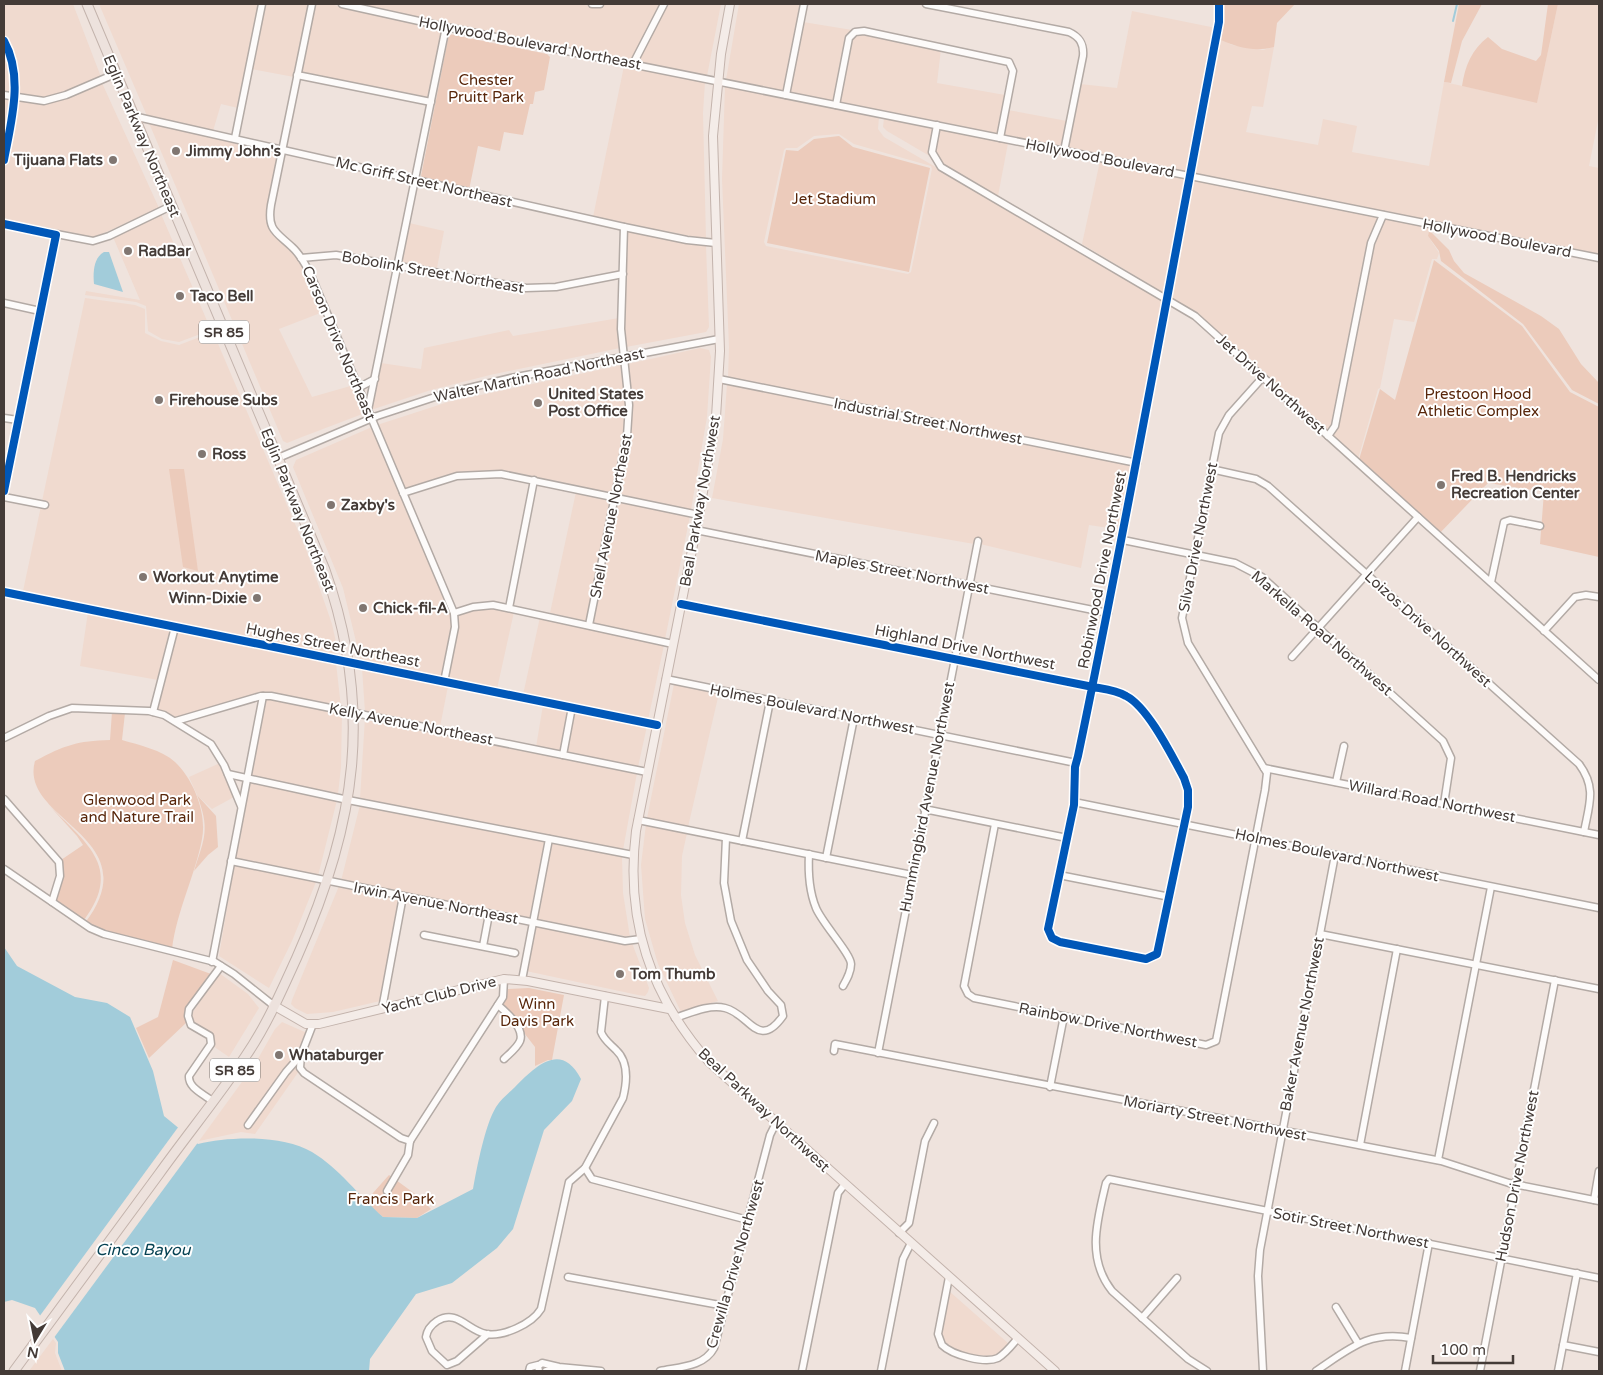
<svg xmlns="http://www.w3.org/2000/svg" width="1603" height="1375" viewBox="0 0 1603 1375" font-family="'Varela Round',sans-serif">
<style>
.built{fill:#f0dacf;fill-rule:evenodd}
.green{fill:#eccbbb}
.water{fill:#a2ccda}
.pier{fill:#efe3dd}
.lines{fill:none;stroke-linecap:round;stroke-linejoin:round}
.stream{stroke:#a2ccda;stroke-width:2}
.minor-casing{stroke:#b3aaa5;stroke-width:9}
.major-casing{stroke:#c3b3ac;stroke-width:10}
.highway-casing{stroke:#c3b3ac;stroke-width:11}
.minor{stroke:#fdfbfa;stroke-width:6}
.major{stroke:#f4ece8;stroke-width:8}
.highway{stroke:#ede2dd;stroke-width:9}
.cycleway-casing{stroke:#fff;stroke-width:11}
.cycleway{stroke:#0057b8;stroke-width:8}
.poi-dot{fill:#807671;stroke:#fff;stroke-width:2}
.labels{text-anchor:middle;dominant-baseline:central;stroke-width:4;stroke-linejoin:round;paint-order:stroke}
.shield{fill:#fff;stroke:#7c7673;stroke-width:1}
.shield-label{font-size:14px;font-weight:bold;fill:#443b37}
.street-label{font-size:15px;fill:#443b37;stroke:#fff}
.park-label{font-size:15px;fill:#58260a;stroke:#fff}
.poi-label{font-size:15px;font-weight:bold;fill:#443b37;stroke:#fff;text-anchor:start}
.water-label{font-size:16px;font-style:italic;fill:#064253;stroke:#fff}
</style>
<rect width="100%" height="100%" fill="#efe3dd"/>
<g class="built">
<polygon points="4,4 73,4 101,77 65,92 44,98 17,95 18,83 15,63 4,35"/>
<polygon points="99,4 259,4 238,108 221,104 213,131 147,116"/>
<polygon points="265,4 309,4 294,77 252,69"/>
<polygon points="315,4 329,4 443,29 429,99 301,73"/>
<polygon points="355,4 577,4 598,7 607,4 661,4 632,61"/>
<polygon points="667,4 721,4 707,76 637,62"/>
<polygon points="739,4 802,4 784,91 726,80"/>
<polygon points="1558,4 1599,4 1599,116 1589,166 1599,168 1599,255 1193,173 1221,29 1222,40 1232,45 1263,50 1274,47 1263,107 1252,106 1246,132 1318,145 1323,119 1357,126 1352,152 1429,166 1444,82 1537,102"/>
<polygon points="1132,11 1216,28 1188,172 1067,148 1080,84 1117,88"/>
<polygon points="803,22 852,30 847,37 834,101 789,92"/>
<polygon points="856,34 864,34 941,49 937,83 1005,95 998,134 839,102 852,39"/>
<polygon points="4,46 10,65 11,94 4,92"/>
<polygon points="624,66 705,82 703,113 706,239 593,217"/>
<polygon points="102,83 159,208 93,238 4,221 4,174 14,120 16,101 45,104 67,98"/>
<path d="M725 86 879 117 878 129 884 137 1163 299 1135 460 728 378 729 347 722 179ZM839 134 854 144 931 166 932 169 911 272 908 274 766 246 764 242 784 150 786 148H797L814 136Z"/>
<polygon points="4,98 10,100 4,146"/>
<polygon points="1008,110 1067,121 1062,147 1003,135"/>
<polygon points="884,118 1008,143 998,196 887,131 883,127"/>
<polygon points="149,123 279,151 268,205 267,224 272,234 299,259 323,312 279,329 312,397 354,385 365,413 302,437 287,443 283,441"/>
<polygon points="1100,161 1186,178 1164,293 1082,244"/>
<polygon points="1192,179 1379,217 1369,243 1332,425 1328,432 1202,318 1169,296"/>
<polygon points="161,214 211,330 179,342 162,339 148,331 146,306 136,302 85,295 86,291 140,300 113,237"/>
<polygon points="1384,218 1429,227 1428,236 1439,253 1437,259 1432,259 1414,322 1394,319 1380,388 1378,389 1358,459 1332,435 1374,244"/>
<polygon points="409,223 444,231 437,268 401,262"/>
<polygon points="627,231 706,246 709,327 706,332 626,347 624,329"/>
<polygon points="85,298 135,305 145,309 145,333 161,341 179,345 213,332 307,552 332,624 338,651 334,655 23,591"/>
<polygon points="619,318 620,348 490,375 431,390 371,410 381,363 421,369 424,348 509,330 513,336"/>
<polygon points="700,348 709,350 711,357 707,417 691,510 619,494 630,437 631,404 628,364"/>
<polygon points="622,365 626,405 624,436 613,493 518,473 485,471 446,475 404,489 377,425 448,402"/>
<polygon points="727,384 1134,466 1122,530 1089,525 1081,568 980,544 981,539 976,538 974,544 712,498 723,439"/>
<polygon points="372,427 452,614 453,621 443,678 361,662 343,588 293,467 296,460"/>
<polygon points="576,492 612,499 587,621 550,613"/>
<polygon points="617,500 690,516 665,639 592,622"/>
<polygon points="493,608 514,612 497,689 448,679 458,627 458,615 473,610"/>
<polygon points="88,612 171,629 158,680 80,666"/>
<polygon points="540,617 664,645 648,720 523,695"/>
<polygon points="177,631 336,663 341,707 261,692 176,718 156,710"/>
<polygon points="362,668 448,686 440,727 365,712"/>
<polygon points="674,684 719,693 688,827 647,818"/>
<polygon points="265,699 342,713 341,767 338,794 250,775"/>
<polygon points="543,705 569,710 561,752 536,747"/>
<polygon points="574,711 647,726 638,767 566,753"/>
<polygon points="365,718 637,773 623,850 360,799"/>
<polygon points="220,763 234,797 212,809 197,795 189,777"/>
<polygon points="249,781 337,800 318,876 235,859"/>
<polygon points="360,805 546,841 531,919 341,881"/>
<polygon points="646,824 687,833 682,856 681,895 685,923 695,955 718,1001 681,1012 658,964 645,919 641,865"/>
<polygon points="551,842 622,857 623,893 630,937 536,920"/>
<polygon points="234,865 316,882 292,941 269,988 219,956"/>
<polygon points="339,886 400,899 380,1001 333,1012 307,1014 295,1008 291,1004 292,1000"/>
<polygon points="535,926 632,943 649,988 648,992 645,996 638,995 526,971"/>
<polygon points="219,973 248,994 259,1008 229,1057 213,1046 211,1034 193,1023 191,1015"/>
<polygon points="282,1022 307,1033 300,1052 284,1070 244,1126 248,1129 297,1062 299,1071 255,1134 241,1132 199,1141 255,1064 275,1029"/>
<polygon points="949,1291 1009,1344 1001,1352 993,1356 974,1355 954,1350 944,1343 941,1337"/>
<polygon points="53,1339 56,1343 55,1353 62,1371 29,1371"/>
</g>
<g class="green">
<path d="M1224 4H1295L1277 23 1274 47C1257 52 1238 48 1221 40Z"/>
<polygon points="1459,4 1482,4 1462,41 1451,83 1444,82"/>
<path d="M1548 4H1558L1537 103 1462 86C1465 66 1472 49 1488 37L1502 49 1536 61 1541 55Z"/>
<polygon points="449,34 547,54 550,57 544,90 535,92 533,104 530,104 523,135 504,132 500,151 478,146 469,190 425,180 421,176"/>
<polygon points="839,136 853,147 930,168 909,272 767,243 786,150 798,151 814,139"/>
<polygon points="1429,230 1449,250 1454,261 1464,273 1541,316 1559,329 1581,364 1599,383 1599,404 1572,390 1523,324 1441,261 1439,251 1428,236"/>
<polygon points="1434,260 1522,326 1570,392 1599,407 1599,557 1540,544 1544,492 1488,483 1438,535 1358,463 1380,389 1395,400"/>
<polygon points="169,469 184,469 198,571 183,567"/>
<path d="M112 712 125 713 122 740C139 745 162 750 175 762 194 780 207 814 202 839 195 876 177 910 172 949L98 929 85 923C151 836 18 821 35 761 65 745 77 741 110 740Z"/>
<path d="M197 795 216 816 218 847 208 855 194 871C205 837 210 829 197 795Z"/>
<path d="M48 804C83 841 125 866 84 920L56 901 63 873 61 860 83 845 77 836Z"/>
<polygon points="173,960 211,974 188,1009 187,1022 149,1058 136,1028 158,1017"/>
<polygon points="529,988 564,995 552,1060 548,1060 535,1066 535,1047 501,1003 508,989"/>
<polygon points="389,1175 418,1196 431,1209 417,1218 383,1217 365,1202"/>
</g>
<g class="water">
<path d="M104 252H109L123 292 94 284C93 274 93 258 104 252Z"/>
<path d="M4 947 17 966 75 997 107 1003 130 1017 153 1071 164 1116 198 1144C230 1136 283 1135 312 1152 339 1168 359 1196 383 1217L417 1218 473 1189C477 1167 485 1125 496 1107 501 1099 509 1093 515 1087 536 1066 561 1041 581 1079L572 1101 544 1130 513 1229 497 1248 452 1283 416 1294 370 1359 369 1371H65L58 1353V1342L35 1308 12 1300 4 1302Z"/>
</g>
<polygon class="pier" points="179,1126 199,1141 53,1339 39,1317"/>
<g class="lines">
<polyline class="stream" points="1453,21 1457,4"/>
<defs>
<g id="minor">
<path d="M312 4 271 205C267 230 276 232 292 247 300 254 305 264 310 273L454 613 455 627 444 682"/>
<polyline points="342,4 446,27 1599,258"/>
<polyline points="592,4 600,4"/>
<path d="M926 4 1069 32C1080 37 1084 44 1083 56L1064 151"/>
<path d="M4 41C24 77 11 122 4 160"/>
<polyline points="633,64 664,4"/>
<polyline points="297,75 431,102"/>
<polyline points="4,95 44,101 66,95 115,74"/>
<polyline points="786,95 804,4"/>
<polyline points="836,105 849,38 855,32 864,31 1009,62 1013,71 1000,138"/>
<polyline points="133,116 624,227 687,240 716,243"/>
<polyline points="937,125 932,152 941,167 1195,316 1599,680"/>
<polyline points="235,138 262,4"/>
<polyline points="4,224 93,241 109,236 171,206"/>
<polyline points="301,258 336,255 526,288 556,287 623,274"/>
<polyline points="4,303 40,311"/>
<polyline points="719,379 1137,463"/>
<polyline points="358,388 375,379"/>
<polyline points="368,410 446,27"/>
<polyline points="4,418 18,420"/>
<polyline points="1328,436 1335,426 1371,243 1383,215"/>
<polyline points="278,458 377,416 444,394 511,378 719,339"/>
<path d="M1211 469 1256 479 1268 486 1579 764C1597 788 1589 805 1584 832"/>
<polyline points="4,491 56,235"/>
<polyline points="403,493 457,476 501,474 699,515"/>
<polyline points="4,497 45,505"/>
<polyline points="696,530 1108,613"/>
<polyline points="1123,540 1235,563 1262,577 1443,741 1451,758 1444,804"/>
<polyline points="1491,582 1504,522 1510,520 1540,526"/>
<polyline points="4,592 657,725"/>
<path d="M681 604 1093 687C1104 689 1116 690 1126 696 1148 707 1172 756 1184 778L1188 790V807L1157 954 1146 959 1060 942 1052 938 1048 929 1074 805 1075 767 1078 756C1129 512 1172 267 1219 22V4"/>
<polyline points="509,608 534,480"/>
<polyline points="454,613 473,607 493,605 673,644"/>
<polyline points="589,625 627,436 629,405 621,329 624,227"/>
<polyline points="1544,631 1575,597 1586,595 1599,597"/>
<polyline points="1292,657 1418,517"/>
<polyline points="666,679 1076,763"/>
<polyline points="153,712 175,627"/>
<polyline points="176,721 261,696 271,696 647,772"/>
<polyline points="4,738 49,716 72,708 149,711 164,715 211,744 224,765 241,806"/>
<polyline points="563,755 572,707"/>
<polyline points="1264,768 1599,835"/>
<polyline points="228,774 348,800 633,855"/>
<polyline points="1336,782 1344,746"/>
<polyline points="4,799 59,862 60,876 52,902"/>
<polyline points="1074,802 1599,908"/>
<polyline points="924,809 1067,838"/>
<polyline points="638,820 912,875"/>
<polyline points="995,824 964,986 968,994 974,998 1206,1045 1216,1041 1265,790 1267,773 1188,643 1182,618 1219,433 1229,415 1263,377"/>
<polyline points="742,841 770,701"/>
<path d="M809 854C808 873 809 891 816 908 822 923 851 954 851 964 851 972 847 979 843 986"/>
<polyline points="826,858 854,718"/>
<polyline points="231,861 625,941 641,939"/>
<polyline points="4,869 90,928 104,934 215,962 234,974 273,1005"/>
<polyline points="1059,875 1170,897"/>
<polyline points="1320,934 1599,989"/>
<polyline points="424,935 515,953"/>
<polyline points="483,946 489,914"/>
<polyline points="212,962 263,696"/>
<polyline points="522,980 549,839"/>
<path d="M498 1005C506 1012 525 1028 520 1041 517 1048 509 1054 504 1059"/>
<polyline points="382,1009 403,896"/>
<path d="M675 1018C690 1013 709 1004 725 1008 750 1014 758 1051 783 1016L781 1005 768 991 747 960 731 921 724 883 726 838"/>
<polyline points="834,1051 835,1044 1441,1161 1509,1183 1599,1201"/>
<polyline points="878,1053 978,541"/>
<polyline points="301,1055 300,1068 304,1073 401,1138 410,1141"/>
<polyline points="1050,1087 1064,1016"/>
<path d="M212 1101C204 1094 188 1088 189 1076L211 1044 210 1036 191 1025 188 1016 189 1009 221 966"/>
<polyline points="248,1125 286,1072 301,1055 313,1024"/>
<polyline points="410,1141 503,997 504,979"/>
<polyline points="1360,1145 1397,949"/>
<polyline points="1438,1160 1491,887"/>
<polyline points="585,1168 592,1179 748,1220"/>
<polyline points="387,1191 408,1155 410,1141"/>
<polyline points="1594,1200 1599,1171"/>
<polyline points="899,1233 909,1223 925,1141 934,1123"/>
<polyline points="568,1277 725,1306"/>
<path d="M949 1277 938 1334 942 1345C952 1355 985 1364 998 1358 1006 1353 1012 1345 1018 1338"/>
<polyline points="1336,1307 1358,1343"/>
<polyline points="1142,1318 1177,1278"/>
<path d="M488 1334 457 1361 447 1365 432 1351 426 1337C427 1330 431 1325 437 1321 457 1309 467 1330 486 1334 503 1337 532 1324 541 1309L569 1182 585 1168 623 1098C627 1082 629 1062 616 1050 610 1044 604 1040 601 1032L605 996"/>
<polyline points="1563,1345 1599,1352"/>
<polyline points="529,1371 530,1367 538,1365"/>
<polyline points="539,1371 538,1366 542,1363 559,1367 601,1371"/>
<polyline points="546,1371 557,1367"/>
<path d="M660 1371C679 1367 704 1367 714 1348L770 1135 776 1123"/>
<polyline points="802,1371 838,1193 845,1184"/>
<polyline points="881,1371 903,1259 911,1243"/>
<path d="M1207 1371 1188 1359 1112 1291C1086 1258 1097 1221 1106 1183L1109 1179 1599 1278"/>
<polyline points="1263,1371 1258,1276 1260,1250 1335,855"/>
<path d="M1316 1371C1349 1349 1369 1330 1411 1338"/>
<polyline points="1405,1371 1429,1243"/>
<polyline points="1480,1371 1555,980"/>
<polyline points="1558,1371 1577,1273"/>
</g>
<g id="major">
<path d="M730 4 721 54 713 136 720 351 716 417 699 515 636 831C625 920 650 995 709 1062L1055 1371"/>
<polyline points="273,1005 306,1024 319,1024 504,979 528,981 669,1009"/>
</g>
<path id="highway" d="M14 1371C62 1306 110 1240 159 1174 187 1135 218 1097 245 1057 266 1027 282 990 297 957 356 825 374 709 325 570L87 4"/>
</defs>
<use href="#minor" class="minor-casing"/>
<use href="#major" class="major-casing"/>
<use href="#highway" class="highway-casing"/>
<use href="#minor" class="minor"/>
<use href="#major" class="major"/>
<use href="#highway" class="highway"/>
<defs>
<g id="cycleway">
<path d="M4 41C24 77 11 122 4 160"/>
<polyline points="4,224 56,235 4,491"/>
<polyline points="4,592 657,725"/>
<path d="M681 604 1093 687C1104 689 1116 690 1126 696 1148 707 1172 756 1184 778L1188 790V807L1157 954 1146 959 1060 942 1052 938 1048 929 1074 805 1075 767 1078 756C1129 512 1172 267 1219 22V4"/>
</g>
</defs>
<use href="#cycleway" class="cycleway-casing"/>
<use href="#cycleway" class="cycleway"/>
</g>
<g class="poi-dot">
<circle cx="176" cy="151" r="5"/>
<circle cx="113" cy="160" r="5"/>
<circle cx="128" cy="251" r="5"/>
<circle cx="180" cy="296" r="5"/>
<circle cx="159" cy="400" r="5"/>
<circle cx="538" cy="403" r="5"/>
<circle cx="202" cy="454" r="5"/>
<circle cx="1441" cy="485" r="5"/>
<circle cx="331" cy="505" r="5"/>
<circle cx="143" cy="577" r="5"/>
<circle cx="257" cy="598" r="5"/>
<circle cx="363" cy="608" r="5"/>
<circle cx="620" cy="974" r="5"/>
<circle cx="279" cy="1055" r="5"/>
</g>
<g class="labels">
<g class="shield">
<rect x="199" y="320.5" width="50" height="23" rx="4"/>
<rect x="210" y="1058.5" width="50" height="23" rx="4"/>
</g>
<g class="shield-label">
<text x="224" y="332">SR 85</text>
<text x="235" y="1070">SR 85</text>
</g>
<g class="street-label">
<text transform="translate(530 43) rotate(11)">Hollywood Boulevard Northeast</text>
<text transform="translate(142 136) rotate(67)">Eglin Parkway Northeast</text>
<text transform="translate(1100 158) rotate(11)">Hollywood Boulevard</text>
<text transform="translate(424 182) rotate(13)">Mc Griff Street Northeast</text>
<text transform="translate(1497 238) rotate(11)">Hollywood Boulevard</text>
<text transform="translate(433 272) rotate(10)">Bobolink Street Northeast</text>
<text transform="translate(339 343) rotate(67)">Carson Drive Northeast</text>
<text transform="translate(539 375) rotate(-12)">Walter Martin Road Northeast</text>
<text transform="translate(1271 384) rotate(42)">Jet Drive Northwest</text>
<text transform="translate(928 421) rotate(11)">Industrial Street Northwest</text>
<text transform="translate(700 501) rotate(-80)">Beal Parkway Northwest</text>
<text transform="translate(298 510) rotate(68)">Eglin Parkway Northeast</text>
<text transform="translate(611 516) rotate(-79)">Shell Avenue Northeast</text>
<text transform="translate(1198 537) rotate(-79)">Silva Drive Northwest</text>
<text transform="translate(1102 570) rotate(-79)">Robinwood Drive Northwest</text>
<text transform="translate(902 572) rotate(11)">Maples Street Northwest</text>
<text transform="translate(1428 629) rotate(42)">Loizos Drive Northwest</text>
<text transform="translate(1322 633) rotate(41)">Markella Road Northwest</text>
<text transform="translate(333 645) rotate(11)">Hughes Street Northeast</text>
<text transform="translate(965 647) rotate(11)">Highland Drive Northwest</text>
<text transform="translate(812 709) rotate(11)">Holmes Boulevard Northwest</text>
<text transform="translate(411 724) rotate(11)">Kelly Avenue Northeast</text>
<text transform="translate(927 797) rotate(-79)">Hummingbird Avenue Northwest</text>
<text transform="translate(1432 801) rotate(11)">Willard Road Northwest</text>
<text transform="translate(1337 855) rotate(12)">Holmes Boulevard Northwest</text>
<text transform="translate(436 903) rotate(11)">Irwin Avenue Northeast</text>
<text transform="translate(439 995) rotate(-14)">Yacht Club Drive</text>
<text transform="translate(1302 1024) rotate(-79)">Baker Avenue Northwest</text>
<text transform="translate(1108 1025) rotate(11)">Rainbow Drive Northwest</text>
<text transform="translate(764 1110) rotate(43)">Beal Parkway Northwest</text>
<text transform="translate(1215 1118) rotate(11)">Moriarty Street Northwest</text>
<text transform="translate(1517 1176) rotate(-79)">Hudson Drive Northwest</text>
<text transform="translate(1351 1228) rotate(11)">Sotir Street Northwest</text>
<text transform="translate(735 1264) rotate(-74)">Crewilla Drive Northwest</text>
</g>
<g class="park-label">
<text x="486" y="80">Chester<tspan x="486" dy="17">Pruitt Park</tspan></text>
<text x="834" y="199">Jet Stadium</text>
<text x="1478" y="394">Prestoon Hood<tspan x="1478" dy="17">Athletic Complex</tspan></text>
<text x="137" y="800">Glenwood Park<tspan x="137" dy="17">and Nature Trail</tspan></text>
<text x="537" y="1004">Winn<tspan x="537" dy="17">Davis Park</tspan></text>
<text x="391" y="1199">Francis Park</text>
</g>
<g class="poi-label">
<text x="186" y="151">Jimmy John's</text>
<text x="103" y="160" text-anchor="end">Tijuana Flats</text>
<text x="138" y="251">RadBar</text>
<text x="190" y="296">Taco Bell</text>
<text x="548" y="394">United States<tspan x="548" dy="17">Post Office</tspan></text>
<text x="169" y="400">Firehouse Subs</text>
<text x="212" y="454">Ross</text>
<text x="1451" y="476">Fred B. Hendricks<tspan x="1451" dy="17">Recreation Center</tspan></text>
<text x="341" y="505">Zaxby's</text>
<text x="153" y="577">Workout Anytime</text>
<text x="247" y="598" text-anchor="end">Winn-Dixie</text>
<text x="373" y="608">Chick-fil-A</text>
<text x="630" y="974">Tom Thumb</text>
<text x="289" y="1055">Whataburger</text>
</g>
<g class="water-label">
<text x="143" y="1250">Cinco Bayou</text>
</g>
</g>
<rect width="1603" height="1375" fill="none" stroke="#443b37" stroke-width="10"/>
<g transform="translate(35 1340) rotate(190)" stroke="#ffffff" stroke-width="4" paint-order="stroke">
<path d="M0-4L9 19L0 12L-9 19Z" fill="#443b37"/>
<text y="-8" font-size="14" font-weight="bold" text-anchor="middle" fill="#443b37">N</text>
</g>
<path d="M1433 1355v8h80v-8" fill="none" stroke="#443b37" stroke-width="2.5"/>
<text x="1440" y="1355" font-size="15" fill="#443b37" stroke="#ffffff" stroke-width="4" paint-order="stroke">100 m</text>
</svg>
